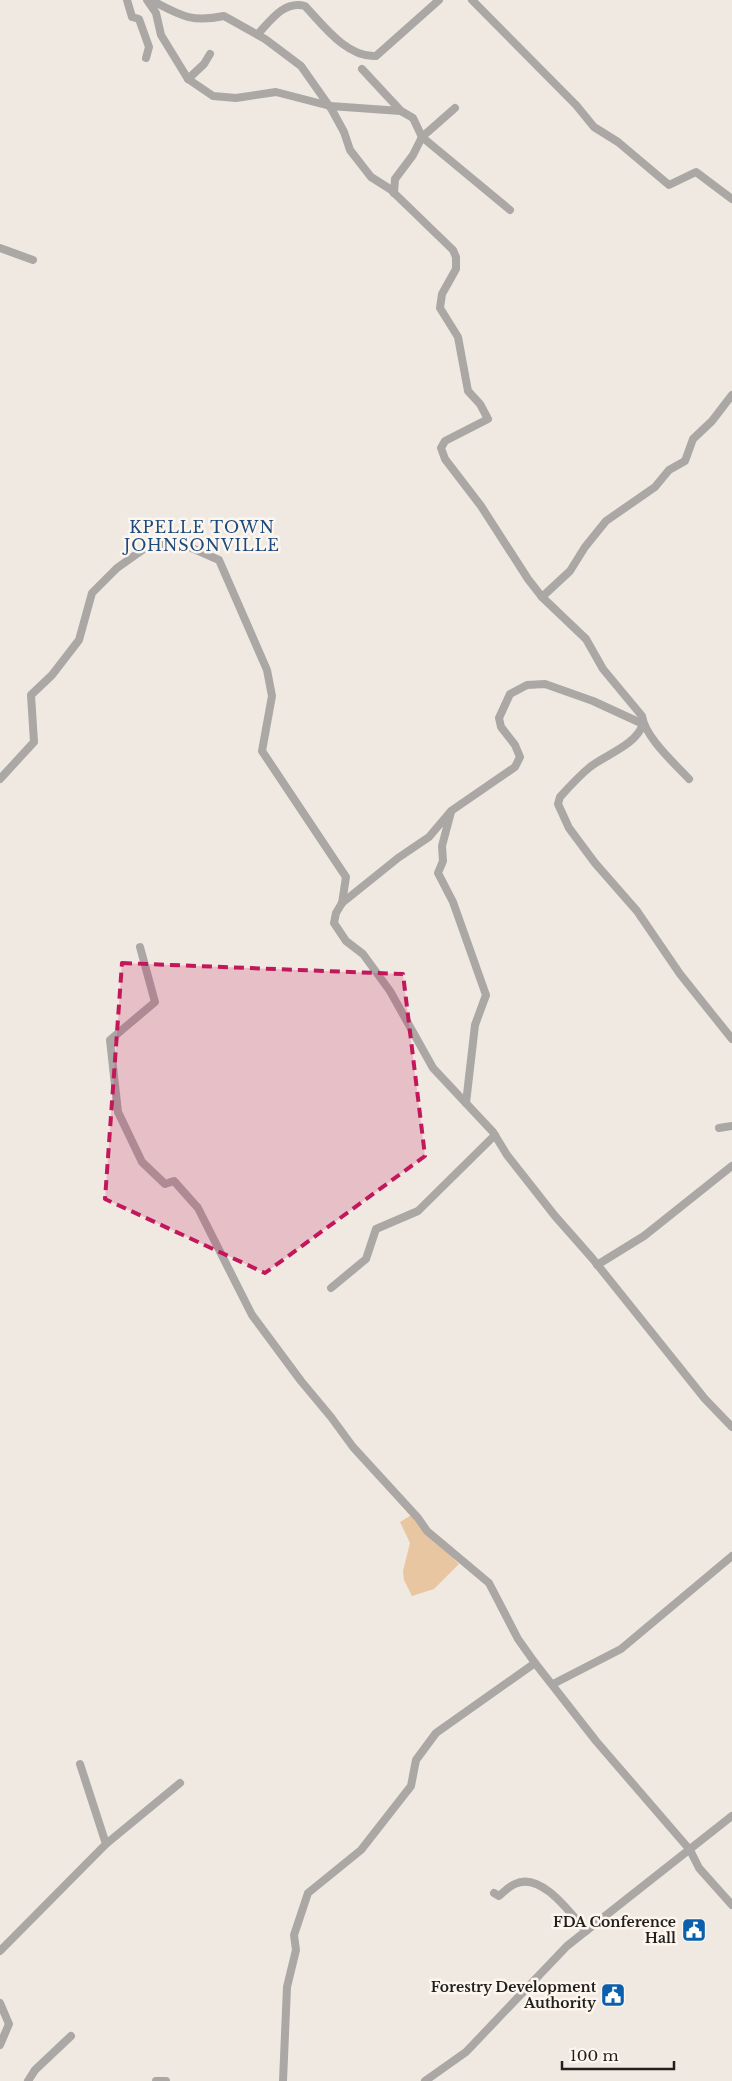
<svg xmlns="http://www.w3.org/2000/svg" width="732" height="2081" viewBox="0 0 732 2081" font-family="'Libre Baskerville',serif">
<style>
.green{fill:#e7c6a1}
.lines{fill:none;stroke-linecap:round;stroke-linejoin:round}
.street{stroke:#aaa7a4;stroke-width:8}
.marked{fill:#c2185b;fill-opacity:0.2;stroke:#c2185b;stroke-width:4;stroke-dasharray:10 6;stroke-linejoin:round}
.labels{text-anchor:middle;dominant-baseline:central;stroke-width:5;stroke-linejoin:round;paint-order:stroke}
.poi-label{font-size:14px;font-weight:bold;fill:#211f1c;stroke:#fdf6ef;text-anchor:end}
.quarter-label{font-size:16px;letter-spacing:1px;fill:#1b4a7e;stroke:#fdf6ef}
</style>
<rect width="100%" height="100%" fill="#f0e9e2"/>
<polygon class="green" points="413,1514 426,1532 459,1564 434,1589 412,1596 404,1580 403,1571 410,1543 400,1522"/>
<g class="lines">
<g class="street">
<polyline points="127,0 132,17 139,19 149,47 146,58"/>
<polyline points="147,0 156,13 161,35 188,79 213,96 236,98 276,92 330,106 401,111 413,118 422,137 413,155 395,179 394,193"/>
<path d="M151 0C180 15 190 23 224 16L265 39 301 66 332 110 344 132 350 150 371 177 390 189 453 250 456 257V269L442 294 440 308 458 337 468 391 480 404 488 419 445 441 441 448 445 459 481 506 528 579 542 597 586 639 603 669 642 716C645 737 674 763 689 779"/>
<polyline points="472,0 576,105 594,127 618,142 669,185 696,172 732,199"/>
<path d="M258 34C270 21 284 0 305 6 323 25 347 58 376 56L439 0"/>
<polyline points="362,69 401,111"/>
<polyline points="188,79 204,64 210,54"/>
<polyline points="455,108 422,137 510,210"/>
<polyline points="0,248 33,260"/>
<polyline points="542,597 570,571 585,547 606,521 655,487 669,470 685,461 693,439 712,421 732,395"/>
<polyline points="643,724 593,701 545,684 527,685 510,694 499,718 501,727 515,745 520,757 515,767 451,811 429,837 398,858 342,903 336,913 334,923 346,941 363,954 390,991 433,1068 493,1132 507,1155 555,1216 592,1258 705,1399 732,1427"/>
<path d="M643 724C636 745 607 754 590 767 579 776 569 787 560 797L558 804 569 828 595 863 637 911 680 974 732 1039"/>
<polyline points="0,779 34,742 31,695 52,675 79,640 92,593 117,568 148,546 178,542 219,560 267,670 272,696 262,751 346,877 342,903"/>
<polyline points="451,812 442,846 443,861 438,873 453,902 486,995 475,1025 466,1103"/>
<polyline points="140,947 155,1002 110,1040 118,1112 142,1162 165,1184 174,1181 198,1208 252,1315 301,1381 331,1417 353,1447 418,1518 427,1531 489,1583 518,1639 535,1663 596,1741 690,1850 699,1868 732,1905"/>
<polyline points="719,1128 732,1126"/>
<polyline points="597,1265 644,1236 732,1166"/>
<polyline points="331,1288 366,1259 376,1229 418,1211 495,1135"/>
<polyline points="553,1684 621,1649 732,1556"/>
<polyline points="106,1844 180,1783"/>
<path d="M494 1893 499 1896C504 1892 509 1886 515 1884 541 1871 571 1914 586 1931"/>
<polyline points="0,1951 106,1844 80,1764"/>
<polyline points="0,2003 9,2024 0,2045"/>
<polyline points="28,2081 35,2070 71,2036"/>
<polyline points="156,2081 166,2081"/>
<polyline points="283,2081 287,1987 296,1950 294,1935 308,1893 361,1850 411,1786 416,1760 436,1733 535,1663"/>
<polyline points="425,2081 466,2052 567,1946 732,1816"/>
</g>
</g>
<path class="marked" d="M122 963 403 974 425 1156 265 1273 105 1199Z"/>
<defs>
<symbol id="civic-square" viewBox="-11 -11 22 22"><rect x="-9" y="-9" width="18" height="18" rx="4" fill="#0b5fad" stroke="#fdf6ef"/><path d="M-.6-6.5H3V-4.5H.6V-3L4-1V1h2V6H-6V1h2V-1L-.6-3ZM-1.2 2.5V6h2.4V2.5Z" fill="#fff"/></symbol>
</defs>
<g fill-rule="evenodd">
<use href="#civic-square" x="680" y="1916" width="28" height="28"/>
<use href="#civic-square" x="599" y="1981" width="28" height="28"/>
</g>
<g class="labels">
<g class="poi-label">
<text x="676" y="1922">FDA Conference<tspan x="676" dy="16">Hall</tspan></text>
<text x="596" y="1987">Forestry Development<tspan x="596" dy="16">Authority</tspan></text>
</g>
<g class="quarter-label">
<text x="202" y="527">KPELLE TOWN<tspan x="202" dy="18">JOHNSONVILLE</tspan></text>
</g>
</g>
<path d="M562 2061v8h112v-8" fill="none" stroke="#211f1c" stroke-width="2.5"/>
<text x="570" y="2061" font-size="15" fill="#211f1c" stroke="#fdf6ef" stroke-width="4" paint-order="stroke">100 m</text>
</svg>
